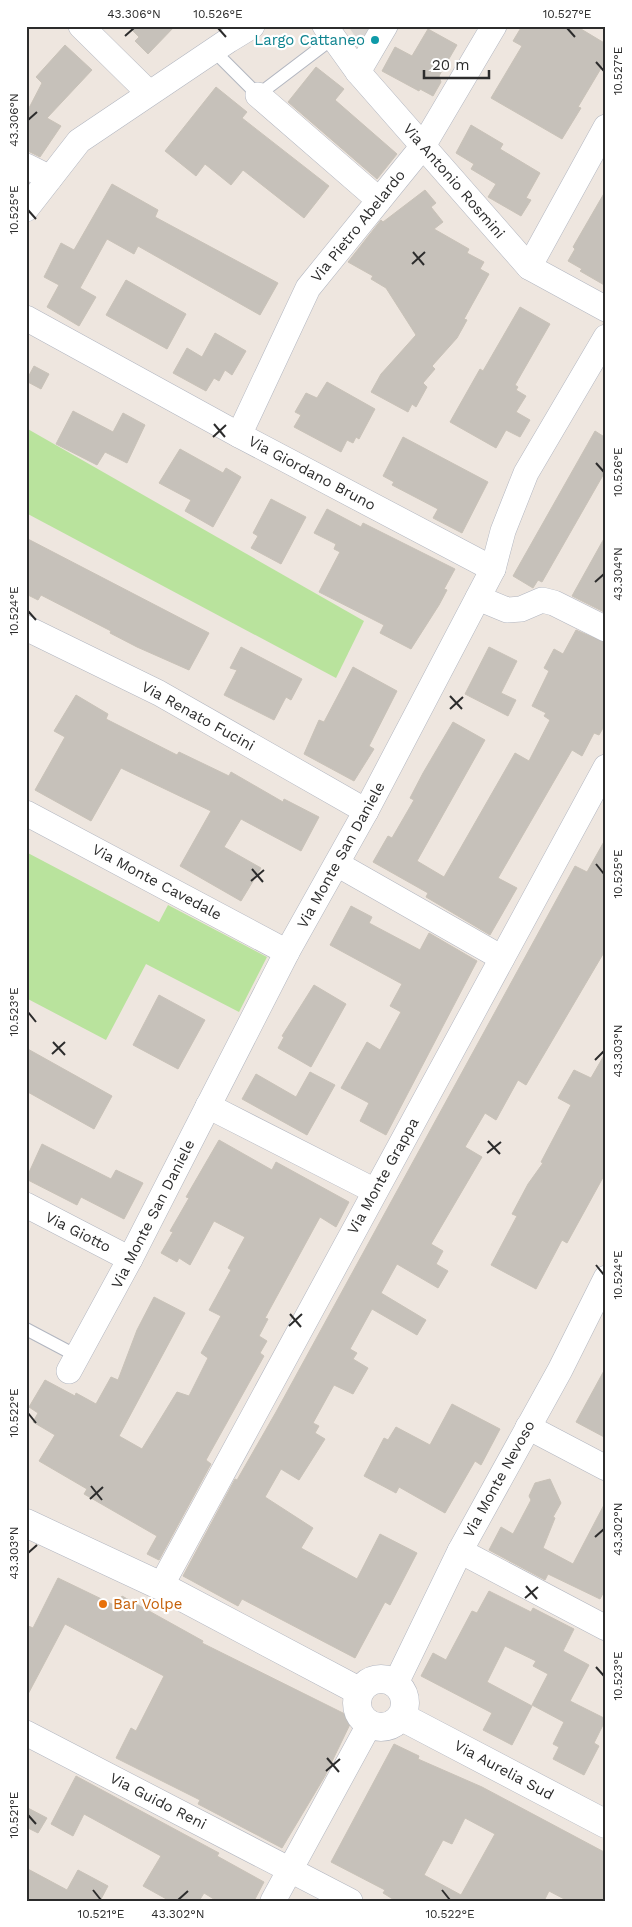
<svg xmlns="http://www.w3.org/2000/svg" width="632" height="1927" viewBox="0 0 632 1927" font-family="'Work Sans',sans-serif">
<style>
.green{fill:#b9e39d}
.plaza{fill:#dad6d2}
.building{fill:#c6c1ba;stroke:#c9c2b8;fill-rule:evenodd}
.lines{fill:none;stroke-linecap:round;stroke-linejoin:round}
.service-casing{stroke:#b2b6c0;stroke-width:14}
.minor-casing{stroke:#b2b6c0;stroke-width:26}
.tertiary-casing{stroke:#b2b6c0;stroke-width:29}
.service{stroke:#fff;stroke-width:12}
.minor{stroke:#fff;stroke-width:25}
.tertiary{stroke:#fff;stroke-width:28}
.ticks{fill:none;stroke:#2c2c2c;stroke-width:2}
.culture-dot{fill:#0f9aa8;stroke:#fff;stroke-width:2}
.food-dot{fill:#e8710a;stroke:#fff;stroke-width:2}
.labels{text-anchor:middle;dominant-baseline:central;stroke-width:4.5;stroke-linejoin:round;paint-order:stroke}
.culture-label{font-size:15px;fill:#0d838f;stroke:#fff;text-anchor:end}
.street-label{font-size:15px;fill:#2c2c2c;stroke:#fff}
.food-label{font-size:15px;fill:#c56008;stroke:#fff;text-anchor:start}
.neatline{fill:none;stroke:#2c2c2c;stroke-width:2}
.ticks-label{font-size:12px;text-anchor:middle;fill:#2c2c2c}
</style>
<rect width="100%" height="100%" fill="#eee6df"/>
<g class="green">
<polygon points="26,428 364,621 336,678 26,513"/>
<polygon points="26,852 159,922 168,905 267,957 239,1012 146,964 106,1040 26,998"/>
</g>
<polygon class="plaza" points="348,26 400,26 376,66"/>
<g class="building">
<polygon points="128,26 175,26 148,54 135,41 139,37"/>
<polygon points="522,26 576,26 606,44 606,60 578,107 581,108 562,139 491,98 522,46 513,41"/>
<polygon points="428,29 457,45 439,76 441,82 433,96 420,89 419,91 382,71 395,47 412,56"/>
<polygon points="65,45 92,70 47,118 61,126 40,157 26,150 26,106 29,108 42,83 36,77"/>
<polygon points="316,67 344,89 335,100 397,154 377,179 288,102"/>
<polygon points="216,87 247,112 242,118 329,186 304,218 243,170 231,185 205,164 196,176 165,151"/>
<polygon points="471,125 503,144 500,149 540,173 526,198 531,200 521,216 488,197 496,184 471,169 474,164 456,153"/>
<polygon points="112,184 158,210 155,217 278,283 260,315 138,246 134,254 107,239 80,288 96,297 79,326 47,307 59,285 44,277 61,243 74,250"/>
<polygon points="425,190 436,203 431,207 443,222 434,229 469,249 467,253 484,262 480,269 489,274 464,319 467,320 457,338 432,366 435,369 423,383 427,387 416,407 412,404 408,412 371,392 381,374 416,335 386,288 371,279 373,276 348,262 381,220 383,222"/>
<polygon points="606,190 606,286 580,271 582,269 568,261 575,249 573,247"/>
<polygon points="126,280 186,314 167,349 106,315"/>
<polygon points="520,307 550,324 515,385 518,387 516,390 526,396 516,412 530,420 520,437 506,430 496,448 450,422 480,369 483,371"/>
<polygon points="215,333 246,351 232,375 225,370 219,381 214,378 206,391 173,373 187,348 202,357"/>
<polygon points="34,366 49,374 41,389 26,381"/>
<polygon points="327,382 375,409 359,439 356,437 353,443 347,440 341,452 294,427 301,415 295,412 306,393 317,398"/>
<polygon points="73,411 113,432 123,413 145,425 127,463 105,452 97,465 56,444"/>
<polygon points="595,431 606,438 606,470 542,582 538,580 533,588 513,576"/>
<polygon points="403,437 488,482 462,533 433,518 438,509 392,485 394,482 383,476"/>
<polygon points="180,449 223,473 226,468 241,477 213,527 185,511 191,500 159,483"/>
<polygon points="271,499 306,517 281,564 251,548 258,536 253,533"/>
<polygon points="327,509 361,527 363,523 455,569 444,589 447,590 439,605 411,649 380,633 384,625 319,592 340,552 334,549 336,544 314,533"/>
<polygon points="606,535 606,613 572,596"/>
<polygon points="26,538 209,633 189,670 137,647 110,633 111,631 41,595 38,600 26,594"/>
<polygon points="576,630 606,643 606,723 599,735 594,733 582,756 572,750 498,878 517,888 490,935 426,897 428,893 373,862 388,836 392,838 414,800 410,798 423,773 453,722 485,740 417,861 444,877 515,753 529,761 550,720 544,716 546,713 532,706 549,671 544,668 554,649 563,654"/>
<polygon points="241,647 302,679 291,700 286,697 274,720 224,695 237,670 230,668"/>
<polygon points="489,647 517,661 501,693 516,700 508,716 465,694"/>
<polygon points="353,667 397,691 369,746 374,749 354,781 304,754 319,720 324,722"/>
<polygon points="76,695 108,714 106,719 177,755 179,752 229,776 231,772 283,802 284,799 319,817 301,851 241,819 224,847 261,868 241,901 180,866 211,811 121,768 91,821 35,790 65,737 54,731"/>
<polygon points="606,838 606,949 526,1085 518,1080 496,1120 485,1113 465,1147 482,1157 431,1244 443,1251 436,1264 448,1271 438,1288 397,1264 381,1293 426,1320 417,1335 372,1309 350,1349 357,1353 353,1359 368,1368 353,1394 334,1385 313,1423 319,1426 315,1433 325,1439 299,1480 281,1469 265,1497 313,1528 301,1548 357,1579 380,1534 417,1553 390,1605 385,1602 355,1658 242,1599 238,1606 183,1576 235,1479 237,1480 276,1412 575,866 587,872"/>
<polygon points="351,906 372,917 369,923 420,950 429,933 477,961 386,1135 360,1121 369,1103 341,1088 367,1042 380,1050 401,1012 390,1006 402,984 330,945"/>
<polygon points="314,985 346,1004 311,1067 278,1048 284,1037 282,1036"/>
<polygon points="159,995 205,1020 178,1069 133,1045"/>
<polygon points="26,1048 112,1096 94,1129 26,1091"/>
<polygon points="606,1052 606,1172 567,1243 562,1240 536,1289 491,1265 517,1216 512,1214 528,1184 543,1163 541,1162 571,1105 558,1098 574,1070 591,1078"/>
<polygon points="310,1072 335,1085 307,1135 242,1099 256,1074 296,1097"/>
<polygon points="219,1140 272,1170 276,1162 349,1202 336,1227 320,1217 265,1318 268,1319 259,1336 267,1341 260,1353 264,1356 206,1460 211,1464 159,1560 147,1554 157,1536 84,1494 87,1489 39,1461 55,1435 33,1422 38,1413 29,1407 45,1380 75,1396 76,1393 96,1404 111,1377 118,1380 137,1330 154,1297 185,1313 119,1436 142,1449 177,1392 189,1396 208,1358 201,1353 221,1316 209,1310 231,1270 228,1268 245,1237 214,1221 190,1265 179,1258 177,1262 161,1253 173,1232 170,1231 189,1198 186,1197"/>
<polygon points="42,1144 111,1179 116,1170 143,1183 124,1219 81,1197 77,1205 26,1179"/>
<polygon points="606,1367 606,1438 576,1422"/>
<polygon points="452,1404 500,1429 481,1465 475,1461 445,1513 399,1487 396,1493 364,1476 384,1438 388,1440 396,1427 430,1445"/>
<polygon points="550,1479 561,1503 553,1517 555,1518 543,1548 573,1564 606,1501 606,1588 600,1599 548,1574 545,1580 489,1550 501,1527 513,1534 531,1500 529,1496 535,1483"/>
<polygon points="58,1578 116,1606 122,1596 203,1641 202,1643 353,1718 325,1776 282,1848 198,1804 200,1800 116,1758 131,1728 136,1731 164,1676 65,1624 26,1698 26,1625 33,1628"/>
<polygon points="489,1591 531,1612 533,1608 574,1629 563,1651 589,1665 570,1701 606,1719 594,1743 599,1746 584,1775 553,1759 559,1747 553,1744 564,1722 532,1705 548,1674 533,1666 536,1661 505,1646 487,1682 532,1706 512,1745 483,1730 492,1713 421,1676 433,1653 446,1660 472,1611 477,1613"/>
<path d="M394 1744 419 1756 418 1759 482 1787 606 1853V1901H568L549 1891 544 1901H396L383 1893 385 1890 331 1862ZM465 1818 495 1834 461 1895 424 1875 443 1840 452 1844Z"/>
<polygon points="76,1776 219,1853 217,1856 264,1882 254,1901 217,1901 204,1893 199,1901 170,1901 143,1886 161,1856 84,1814 73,1836 51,1824"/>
<polygon points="26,1807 47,1818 38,1833 26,1827"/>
<polygon points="26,1868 67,1890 78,1870 108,1886 100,1901 26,1901"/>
</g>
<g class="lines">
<defs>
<g id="service">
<polyline points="213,50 258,95 333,38"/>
<polyline points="26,1329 77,1356"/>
</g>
<g id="minor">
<polyline points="81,26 149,93"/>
<polyline points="325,26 358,72 529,267 606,309"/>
<polyline points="358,72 385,26"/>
<polyline points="258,95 379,200"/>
<polyline points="26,166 50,178"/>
<polyline points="26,209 79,141 229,40 252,26"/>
<polyline points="529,267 606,127"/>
<polyline points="26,318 239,435 493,569"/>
<polyline points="239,435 308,288 423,146 494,26"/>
<polyline points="478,598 507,610 521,609 542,600 554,603 606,629"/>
<polyline points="26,628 159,693 366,811"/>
<polyline points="26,813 287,952"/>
<polyline points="337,864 502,958"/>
<polyline points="208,1106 375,1191"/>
<polyline points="26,1205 130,1259"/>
<polyline points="69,1371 130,1259 287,952 366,811 493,569 503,531 526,473 606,337"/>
<polyline points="528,1427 606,1468"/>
<polyline points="460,1551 606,1628"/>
<polyline points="161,1586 606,767"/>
<polyline points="396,1683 460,1551 560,1370 606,1278"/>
<polyline points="26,1733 350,1901"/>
<polyline points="273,1901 369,1725"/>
</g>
<g id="tertiary">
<polyline points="26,1523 161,1586 359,1691"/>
<circle cx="381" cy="1703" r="24"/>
<polyline points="402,1717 606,1824"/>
</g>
</defs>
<use href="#service" class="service-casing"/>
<use href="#minor" class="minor-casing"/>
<use href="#tertiary" class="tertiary-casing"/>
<use href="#service" class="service"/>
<use href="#minor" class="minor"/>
<use href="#tertiary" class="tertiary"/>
</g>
<path class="ticks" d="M218 28 226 37M567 28 575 37M125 36 134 28M596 62 604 71M28 120 37 112M28 210 36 219M413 252 424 265M412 264 425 252M214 424 225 437M213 437 226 425M596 463 604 472M595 582 604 574M28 611 36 620M450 696 462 709M450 709 463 697M596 864 604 874M252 869 263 882M251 881 264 870M28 1012 36 1022M53 1042 65 1055M52 1054 65 1042M595 1060 604 1051M488 1141 500 1154M487 1153 501 1142M596 1265 604 1275M290 1314 301 1327M289 1326 302 1314M28 1413 36 1423M91 1486 102 1500M90 1499 103 1487M595 1537 604 1529M28 1553 37 1545M526 1586 537 1599M525 1598 538 1587M596 1667 604 1676M327 1758 339 1772M326 1771 340 1759M28 1815 36 1824M93 1890 101 1900M442 1890 450 1900M178 1900 188 1891"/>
<circle class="culture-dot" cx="375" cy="40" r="5"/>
<circle class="food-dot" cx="103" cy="1604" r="5"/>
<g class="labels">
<g class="culture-label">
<text x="365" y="40">Largo Cattaneo</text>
</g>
<g class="street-label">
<text transform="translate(454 181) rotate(49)">Via Antonio Rosmini</text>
<text transform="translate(358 226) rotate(-51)">Via Pietro Abelardo</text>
<text transform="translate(312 473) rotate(28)">Via Giordano Bruno</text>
<text transform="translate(198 716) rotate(29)">Via Renato Fucini</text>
<text transform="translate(341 855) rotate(-61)">Via Monte San Daniele</text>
<text transform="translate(157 882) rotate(28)">Via Monte Cavedale</text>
<text transform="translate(383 1176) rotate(-61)">Via Monte Grappa</text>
<text transform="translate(153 1214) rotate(-63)">Via Monte San Daniele</text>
<text transform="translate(78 1232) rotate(27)">Via Giotto</text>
<text transform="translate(499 1479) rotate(-61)">Via Monte Nevoso</text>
<text transform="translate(504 1770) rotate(28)">Via Aurelia Sud</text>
<text transform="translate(158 1801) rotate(27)">Via Guido Reni</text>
</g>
<g class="food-label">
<text x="113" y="1604">Bar Volpe</text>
</g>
</g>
<rect width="632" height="1927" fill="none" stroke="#ffffff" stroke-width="55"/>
<path d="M424 70v8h65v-8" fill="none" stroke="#2c2c2c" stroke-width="2.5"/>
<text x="432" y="70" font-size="15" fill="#2c2c2c" stroke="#ffffff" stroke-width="4" paint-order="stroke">20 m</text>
<rect x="28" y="28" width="576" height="1872" class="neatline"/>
<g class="ticks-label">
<text x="134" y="18">43.306°N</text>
<text x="218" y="18">10.526°E</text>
<text x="567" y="18">10.527°E</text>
<text transform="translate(618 71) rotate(-90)" y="4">10.527°E</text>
<text transform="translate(14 120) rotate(-90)" y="4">43.306°N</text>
<text transform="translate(14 210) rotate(-90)" y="4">10.525°E</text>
<text transform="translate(618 472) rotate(-90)" y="4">10.526°E</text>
<text transform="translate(618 574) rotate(-90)" y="4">43.304°N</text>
<text transform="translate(14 611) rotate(-90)" y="4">10.524°E</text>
<text transform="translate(618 874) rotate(-90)" y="4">10.525°E</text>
<text transform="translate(14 1012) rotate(-90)" y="4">10.523°E</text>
<text transform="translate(618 1051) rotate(-90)" y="4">43.303°N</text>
<text transform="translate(618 1275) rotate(-90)" y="4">10.524°E</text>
<text transform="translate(14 1413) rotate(-90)" y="4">10.522°E</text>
<text transform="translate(618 1529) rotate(-90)" y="4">43.302°N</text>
<text transform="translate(14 1553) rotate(-90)" y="4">43.303°N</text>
<text transform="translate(618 1676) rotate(-90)" y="4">10.523°E</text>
<text transform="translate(14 1815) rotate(-90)" y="4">10.521°E</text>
<text x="101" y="1918">10.521°E</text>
<text x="178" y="1918">43.302°N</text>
<text x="450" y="1918">10.522°E</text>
</g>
</svg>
